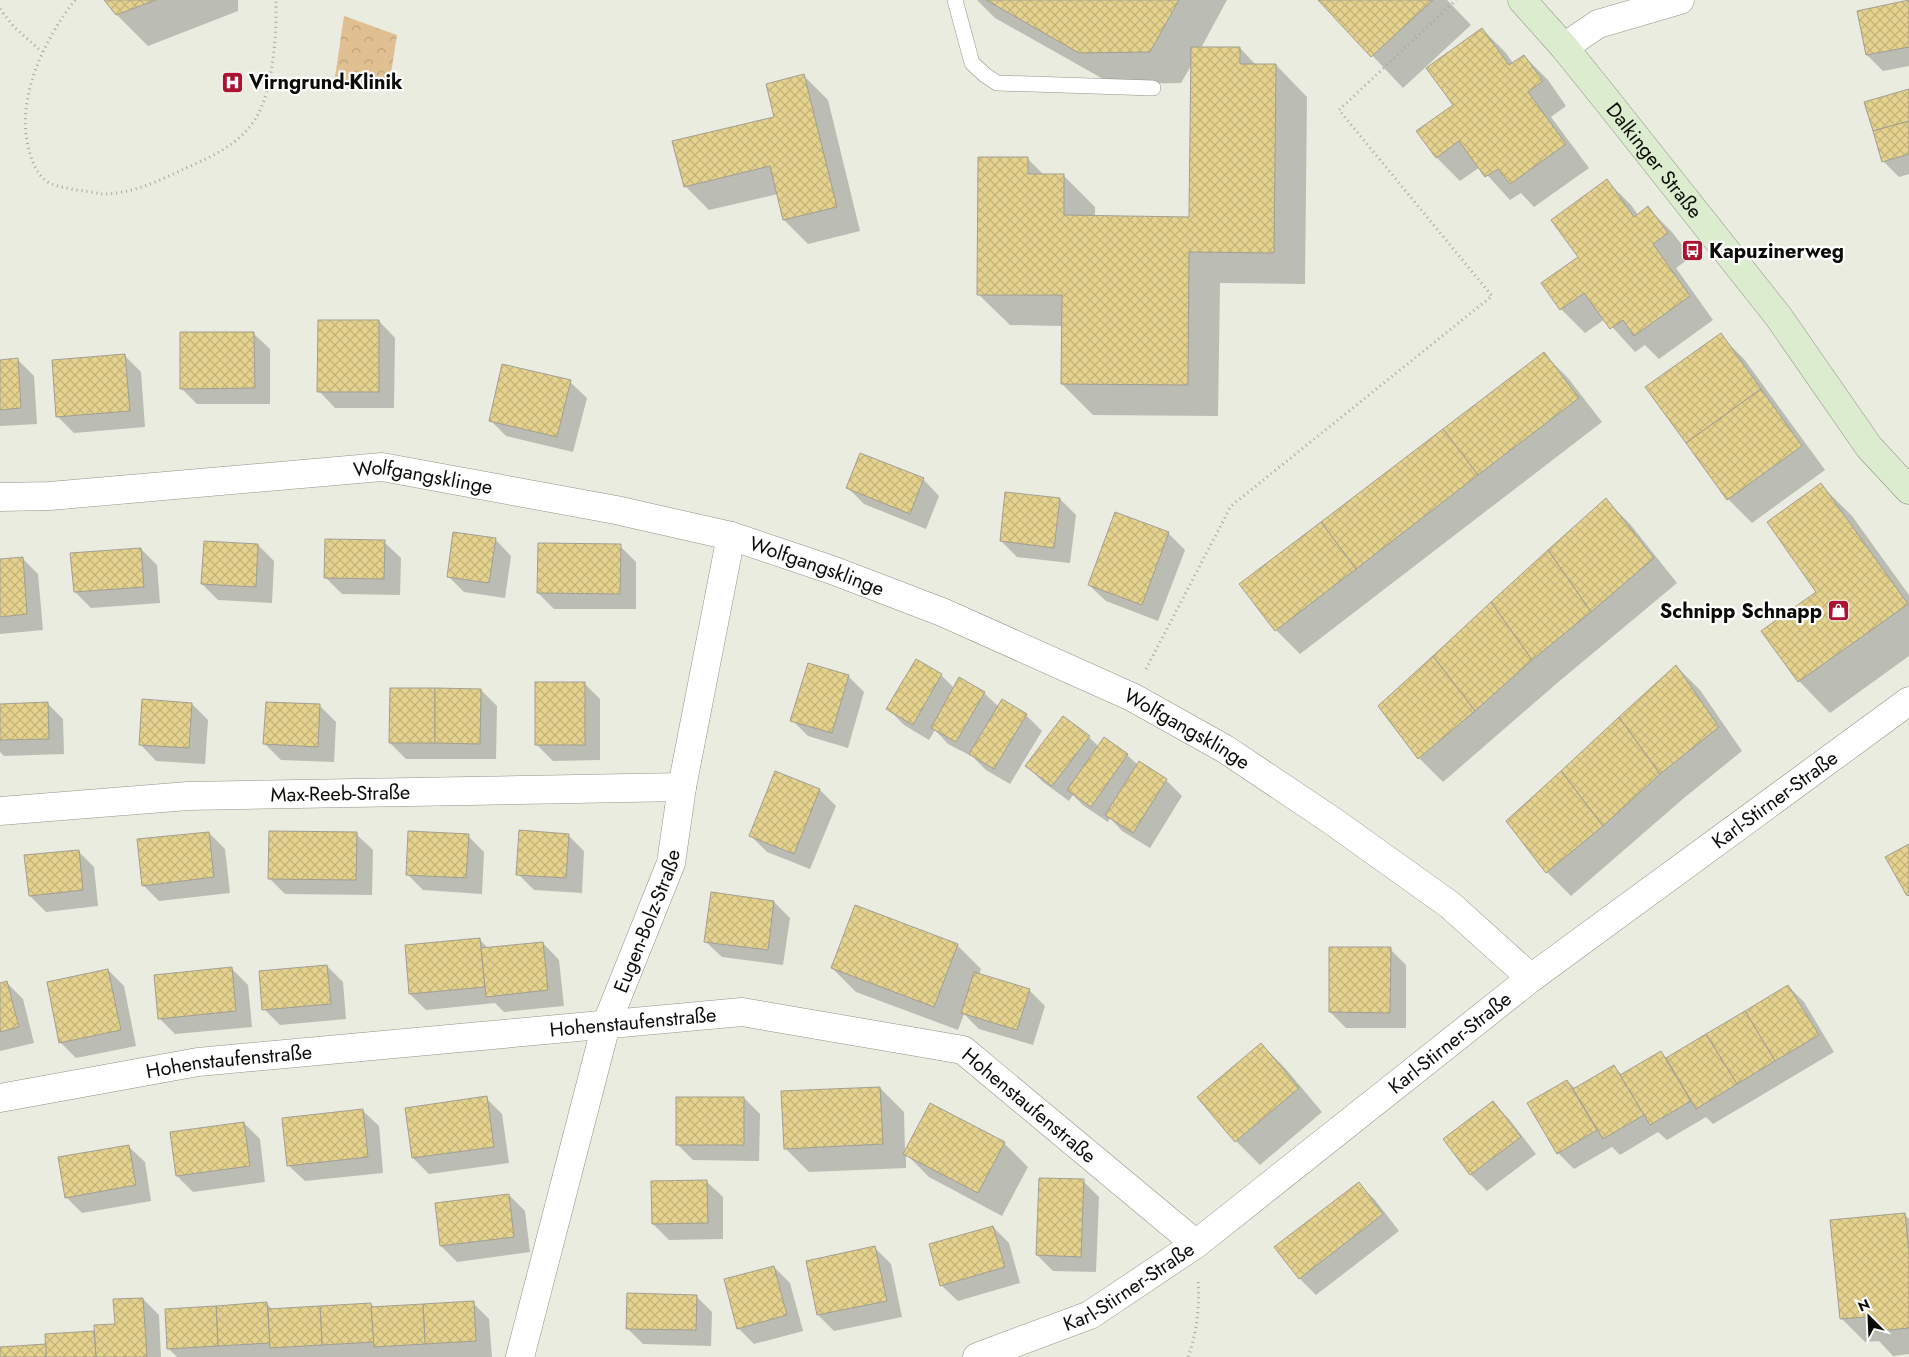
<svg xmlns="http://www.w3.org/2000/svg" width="1909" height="1357" viewBox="0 0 1909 1357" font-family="Jost,sans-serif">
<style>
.park{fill:url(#park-crowns)}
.shadow{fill:#0003}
.building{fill:url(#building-cross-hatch);stroke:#a29f93}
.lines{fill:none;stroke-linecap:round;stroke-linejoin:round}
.lane-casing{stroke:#919387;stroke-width:16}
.street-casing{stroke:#919387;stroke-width:29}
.secondary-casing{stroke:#919387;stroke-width:29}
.path{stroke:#a6a79e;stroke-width:3;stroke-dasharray:1 4;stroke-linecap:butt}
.lane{stroke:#fff;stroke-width:15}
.street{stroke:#fff;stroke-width:28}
.secondary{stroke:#dceccf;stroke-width:28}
.labels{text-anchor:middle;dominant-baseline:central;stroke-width:4.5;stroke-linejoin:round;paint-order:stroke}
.poi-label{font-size:20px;font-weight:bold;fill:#0b0c08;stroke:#fff;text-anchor:start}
.street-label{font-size:20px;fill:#0b0c08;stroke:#fff}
</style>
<defs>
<pattern id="park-crowns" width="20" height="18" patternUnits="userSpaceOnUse" patternTransform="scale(1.25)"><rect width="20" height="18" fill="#e0bf90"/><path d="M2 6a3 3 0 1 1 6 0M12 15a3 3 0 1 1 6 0" fill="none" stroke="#bfa37b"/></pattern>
<pattern id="building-cross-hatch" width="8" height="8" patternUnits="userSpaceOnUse" patternTransform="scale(1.25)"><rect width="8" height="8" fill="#e5d28e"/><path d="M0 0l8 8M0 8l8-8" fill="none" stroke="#c3b379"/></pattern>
</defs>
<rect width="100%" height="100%" fill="#eaece0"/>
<polygon class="park" points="344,16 397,35 390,80 334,84"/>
<g class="shadow">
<polygon points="106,0 238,0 238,11 148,46 117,15"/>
<polygon points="977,0 1227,0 1201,48 1240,48 1256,65 1276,65 1307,97 1305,284 1220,283 1218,416 1093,415 1062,384 1063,326 1010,325 978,294 1028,159 1044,175 1064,176 1095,207 1095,217 1190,218 1192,64 1181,83 1112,84 995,18"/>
<polygon points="1320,0 1447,0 1471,25 1403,88"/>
<polygon points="1909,1 1909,66 1883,71 1867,55 1859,12"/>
<polygon points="1482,29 1506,53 1513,63 1524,56 1548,80 1566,106 1551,117 1589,168 1534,207 1521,193 1510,200 1480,167 1460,181 1436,157"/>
<polygon points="804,76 828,100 860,231 808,244 784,220 778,194 709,210 685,186 776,118"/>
<polygon points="1909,90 1909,174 1899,177 1883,161"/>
<polygon points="1607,181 1631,205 1638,215 1648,208 1672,232 1691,257 1676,268 1713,320 1659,359 1645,345 1635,352 1605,319 1585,333 1561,309 1542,283 1579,257"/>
<polygon points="379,321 395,338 394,408 335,408 319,391"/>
<polygon points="253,333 270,349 270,404 197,404 181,388"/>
<polygon points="1720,335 1744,359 1825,470 1752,523 1728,499"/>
<polygon points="1544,354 1568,378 1602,422 1300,654 1276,630"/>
<polygon points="125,356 141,372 145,427 74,433 58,417"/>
<polygon points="18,360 34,376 37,424 0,426 0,361"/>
<polygon points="570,382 587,398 573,452 506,436 490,420"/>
<polygon points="923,479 939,496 926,529 864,504 848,488"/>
<polygon points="1821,485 1852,516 1909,595 1909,656 1830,713 1799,681 1763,632 1818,592"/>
<polygon points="1060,499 1076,515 1070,563 1017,557 1001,541"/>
<polygon points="1606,500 1630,524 1677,583 1556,684 1443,782 1419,758 1379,706"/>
<polygon points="1116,514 1169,534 1185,550 1158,621 1106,601 1089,585"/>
<polygon points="495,539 511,556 505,598 464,592 448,576"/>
<polygon points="384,542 401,558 400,595 342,594 326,578"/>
<polygon points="258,545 274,561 272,603 218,600 202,584"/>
<polygon points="620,546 636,562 636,609 554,609 538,593"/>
<polygon points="141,549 157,565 160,603 91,608 75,592"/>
<polygon points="22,558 38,574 43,630 0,634 0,560"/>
<polygon points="917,660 941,675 954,688 984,693 999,707 1026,715 1042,731 1010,784 986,770 973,757 948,744 935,730 929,740 904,725 888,709"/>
<polygon points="1676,666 1700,690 1742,751 1684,798 1571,896 1547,872 1507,821"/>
<polygon points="848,676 864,692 848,748 808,736 792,720"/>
<polygon points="584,683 600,699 600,760 553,761 537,745"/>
<polygon points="481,690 497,706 496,759 406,759 390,743"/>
<polygon points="47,703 63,719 64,754 4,756 0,752 0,705"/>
<polygon points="192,704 208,720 205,764 156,761 140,744"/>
<polygon points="320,706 336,722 334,762 281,760 265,744"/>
<polygon points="1089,737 1098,746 1127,755 1138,765 1139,763 1166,780 1182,796 1150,848 1122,831 1110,818 1108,822 1084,806 1073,795 1069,801 1043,782 1027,766"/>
<polygon points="820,790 836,806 810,869 767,852 751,836"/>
<polygon points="209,833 225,849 230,893 159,901 143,885"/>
<polygon points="356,834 373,850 372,895 285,894 269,878"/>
<polygon points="568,835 584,851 582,893 534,890 518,874"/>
<polygon points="468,836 484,852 482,894 423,890 407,874"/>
<polygon points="78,851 94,867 98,906 46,912 30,896"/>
<polygon points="774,902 790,918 783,965 722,957 705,941"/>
<polygon points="480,940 489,949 543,943 559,960 564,1006 504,1012 495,1003 426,1010 410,994"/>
<polygon points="957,945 981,969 979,975 1029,990 1045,1006 1033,1045 979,1029 964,1014 958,1030 856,992 832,968"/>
<polygon points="1390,949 1406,965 1406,1028 1346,1028 1330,1012"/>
<polygon points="327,966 343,982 346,1019 280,1025 264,1009"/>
<polygon points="232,969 248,985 252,1027 175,1034 159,1018"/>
<polygon points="108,970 124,986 136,1046 76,1058 60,1042"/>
<polygon points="7,983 23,999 34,1043 0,1051 0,985"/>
<polygon points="1788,986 1804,1002 1834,1052 1713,1124 1706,1117 1667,1140 1658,1132 1620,1155 1612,1147 1574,1169 1558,1153 1567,1081 1576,1089 1614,1067 1622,1075 1661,1052 1667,1059"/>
<polygon points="1261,1044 1285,1068 1322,1112 1260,1165 1236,1141"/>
<polygon points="880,1088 904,1112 905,1152 1004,1143 1028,1167 1002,1216 929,1177 906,1154 906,1168 809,1172 785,1148"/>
<polygon points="486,1098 502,1114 509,1163 429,1174 413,1158"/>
<polygon points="744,1098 760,1114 759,1161 693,1160 677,1144"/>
<polygon points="1493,1103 1509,1119 1536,1154 1487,1191 1471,1175 1444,1140"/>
<polygon points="362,1110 379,1126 383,1173 305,1181 288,1165"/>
<polygon points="244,1123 260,1139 265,1182 193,1192 177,1176 171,1133"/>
<polygon points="128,1146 145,1162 151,1201 82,1213 66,1197"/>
<polygon points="706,1181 723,1197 723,1239 669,1240 653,1224"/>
<polygon points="1083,1181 1099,1197 1096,1272 1053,1271 1037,1255"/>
<polygon points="1359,1184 1375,1200 1399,1231 1316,1295 1300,1279 1276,1248"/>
<polygon points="509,1195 525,1211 530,1252 457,1262 441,1246"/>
<polygon points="1905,1215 1909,1219 1909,1354 1893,1356 1879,1341 1865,1342 1841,1318"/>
<polygon points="993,1227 1009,1243 1020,1283 958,1301 941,1285"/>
<polygon points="875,1248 891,1264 902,1317 834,1331 818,1315"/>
<polygon points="774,1267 790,1283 803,1331 754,1344 738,1328"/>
<polygon points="696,1296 712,1312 711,1346 643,1344 627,1328"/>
<polygon points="143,1299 159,1315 161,1357 0,1357 0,1348 47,1346 46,1335 96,1332 116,1325"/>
<polygon points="473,1303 489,1319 492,1357 177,1357 168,1348 267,1304 273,1310 371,1304 375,1308"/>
</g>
<g class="building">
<polygon points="104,0 156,0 116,15"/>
<polygon points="986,0 1179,0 1150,52 1079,53"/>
<polygon points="1318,0 1433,0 1371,57"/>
<polygon points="1909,0 1909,47 1866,55 1857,11"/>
<polygon points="1482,28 1509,65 1524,55 1543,81 1528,92 1566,144 1510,184 1498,169 1485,177 1459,141 1436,158 1416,131 1453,105 1426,68"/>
<polygon points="1191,47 1240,47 1240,64 1276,64 1274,253 1189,252 1188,385 1061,384 1062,295 977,295 978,157 1028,157 1028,174 1064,174 1064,215 1189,217"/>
<polygon points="804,74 837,207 783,220 770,166 684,187 672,141 774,117 766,84"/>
<polygon points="1909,89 1909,121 1873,131 1864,102"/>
<polygon points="1909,121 1909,154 1882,162 1873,131"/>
<polygon points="1607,179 1634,217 1648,206 1668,233 1653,244 1690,296 1634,336 1623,320 1610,329 1584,293 1560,310 1541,283 1578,257 1551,220"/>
<polygon points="318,320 379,320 379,392 317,392"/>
<polygon points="180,332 254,332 255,388 180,389"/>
<polygon points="1721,333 1761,389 1686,443 1645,387"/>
<polygon points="1544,352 1579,398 1478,475 1443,429"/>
<polygon points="125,354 130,411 56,417 52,360"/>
<polygon points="18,358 21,408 0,410 0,360"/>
<polygon points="502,364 571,380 557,437 489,421"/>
<polygon points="1761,389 1802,446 1727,500 1686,443"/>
<polygon points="1443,429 1478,475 1356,569 1321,522"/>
<polygon points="860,453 924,478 910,514 846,488"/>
<polygon points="1821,483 1908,604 1798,682 1761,631 1816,592 1767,522"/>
<polygon points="1005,492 1060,498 1054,548 1000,541"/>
<polygon points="1606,498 1654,558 1591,612 1548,550"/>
<polygon points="1115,512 1169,532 1142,605 1088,585"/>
<polygon points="1321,522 1356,569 1275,631 1239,584"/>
<polygon points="453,532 496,538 489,583 447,577"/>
<polygon points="325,539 385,540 384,579 324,578"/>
<polygon points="204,541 258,544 256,587 201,584"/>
<polygon points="538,543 621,544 620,594 537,593"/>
<polygon points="141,548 144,587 74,592 70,553"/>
<polygon points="1548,550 1591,612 1532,660 1491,602"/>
<polygon points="23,557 27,614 0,617 0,559"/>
<polygon points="1491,602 1532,660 1475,711 1433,656"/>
<polygon points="1433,656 1475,711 1418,759 1378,706"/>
<polygon points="916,659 942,674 913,725 886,709"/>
<polygon points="808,663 849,675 832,733 790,721"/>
<polygon points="1676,665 1719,727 1660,774 1619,717"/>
<polygon points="959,677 985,692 956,742 931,728"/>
<rect x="535" y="682" width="50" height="63"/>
<polygon points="390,688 435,688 435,743 389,743"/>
<polygon points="435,688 481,689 480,744 435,743"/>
<polygon points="142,699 192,703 189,748 139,745"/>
<polygon points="1002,699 1027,714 994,769 969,754"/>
<polygon points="48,702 49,739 0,740 0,704"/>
<polygon points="266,702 320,704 318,747 263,744"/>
<polygon points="1063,716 1090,736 1052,786 1025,766"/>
<polygon points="1619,717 1660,774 1603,826 1561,771"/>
<polygon points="1104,737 1128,754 1091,807 1067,790"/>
<polygon points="1139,761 1167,779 1133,833 1105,815"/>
<polygon points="775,771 820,789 794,854 749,836"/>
<polygon points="1561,771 1603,826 1546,873 1506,821"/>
<polygon points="519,830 569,834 566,878 516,875"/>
<polygon points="269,831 357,832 356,880 268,879"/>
<polygon points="408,831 469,834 466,878 406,875"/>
<polygon points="209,832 214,877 142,886 137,839"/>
<polygon points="1909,844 1909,895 1907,896 1885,857"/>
<polygon points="79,850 83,890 29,896 24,855"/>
<polygon points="711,892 774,901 768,950 704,942"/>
<polygon points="855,905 958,944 934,1007 831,968"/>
<polygon points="480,938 485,987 409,994 405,945"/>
<polygon points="543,942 548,990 486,997 481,948"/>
<polygon points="1329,947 1391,947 1390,1013 1329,1012"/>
<polygon points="327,965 331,1004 262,1010 259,971"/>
<polygon points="232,967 236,1011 158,1019 154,975"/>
<polygon points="108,969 121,1030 59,1043 47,982"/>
<polygon points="974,972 1030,989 1017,1030 961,1013"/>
<polygon points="7,981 19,1027 0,1032 0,983"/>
<polygon points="1788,985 1819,1035 1775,1061 1745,1011"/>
<polygon points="1745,1011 1775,1061 1737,1084 1706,1034"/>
<polygon points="1706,1034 1737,1084 1696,1109 1666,1058"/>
<polygon points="1261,1043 1299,1088 1235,1142 1197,1097"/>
<polygon points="1661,1051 1691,1101 1650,1125 1620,1075"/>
<polygon points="1614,1065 1644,1115 1603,1139 1573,1089"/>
<polygon points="1567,1080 1597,1130 1557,1154 1527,1103"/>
<polygon points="880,1087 883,1144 784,1149 781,1091"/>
<polygon points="487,1096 494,1147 412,1158 405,1108"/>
<rect x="676" y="1097" width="68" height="48"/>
<polygon points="1493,1101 1521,1137 1470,1175 1443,1139"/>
<polygon points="930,1103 1005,1142 978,1193 903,1154"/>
<polygon points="363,1109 368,1157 287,1166 282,1118"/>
<polygon points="244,1122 250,1166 176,1176 170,1132"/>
<polygon points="129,1145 136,1185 65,1198 58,1157"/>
<polygon points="1039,1178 1084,1179 1081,1257 1036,1255"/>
<polygon points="707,1180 708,1223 652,1224 651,1181"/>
<polygon points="1359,1182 1383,1214 1299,1279 1274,1247"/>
<polygon points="509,1194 514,1237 440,1246 435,1203"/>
<polygon points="1905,1213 1909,1252 1909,1328 1868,1332 1866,1317 1840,1319 1830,1220"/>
<polygon points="993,1226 1005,1267 940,1286 929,1244"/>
<polygon points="875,1246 887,1301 817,1315 806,1261"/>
<polygon points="774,1266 787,1315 737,1329 724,1279"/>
<polygon points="627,1293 697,1295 696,1330 626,1329"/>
<polygon points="143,1298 147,1357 96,1357 94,1325 115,1324 113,1299"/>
<polygon points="474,1301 476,1341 425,1344 423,1304"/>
<polygon points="267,1302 270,1343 218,1346 216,1306"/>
<polygon points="371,1303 374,1342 322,1345 320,1306"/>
<polygon points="423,1304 425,1344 374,1347 371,1307"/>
<polygon points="216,1306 218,1346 167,1349 165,1309"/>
<polygon points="320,1306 322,1345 270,1348 268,1309"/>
<polygon points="94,1331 96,1357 46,1357 45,1334"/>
<polygon points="46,1344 46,1357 0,1357 0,1347"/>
</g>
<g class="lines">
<defs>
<polyline id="lane" points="955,0 972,63 985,75 997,83 1153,88"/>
<g id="street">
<polyline points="1564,47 1598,24 1680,0"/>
<path id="s1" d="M0 497 50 496 382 467 616 510 731 536 832 570 942 612 1132 697 1225 749 1331 820 1450 905 1531 978"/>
<path id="s2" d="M0 811 188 796 682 787"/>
<path id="s3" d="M0 1098 198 1062 742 1012 963 1050 1196 1244"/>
<path id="s4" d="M520 1357 606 1025 671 863 682 787 731 536"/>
<path id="s5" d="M977 1357 1090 1315 1196 1244 1531 978 1909 701"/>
</g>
<g id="secondary">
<path id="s6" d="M1522 0 1564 47 1609 103 1778 316 1869 447 1909 490"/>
</g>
</defs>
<use href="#lane" class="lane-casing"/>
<use href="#street" class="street-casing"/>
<use href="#secondary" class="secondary-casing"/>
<g class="path">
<path d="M75 0C44 40 15 99 29 150 32 162 37 175 48 182 57 187 67 188 77 190 86 191 95 193 103 194 132 194 161 180 186 168 213 156 240 144 256 118 273 90 277 33 276 0"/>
<polyline points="0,9 14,27 42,52"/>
<polyline points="1146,669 1231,506 1492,296 1339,110 1456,0"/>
<path d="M1188 1357C1197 1333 1200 1305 1198 1279"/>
</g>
<use href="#lane" class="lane"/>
<use href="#street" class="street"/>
<use href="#secondary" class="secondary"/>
</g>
<defs>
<symbol id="hospital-square" viewBox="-11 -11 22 22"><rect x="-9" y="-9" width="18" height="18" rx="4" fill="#aa1331" stroke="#fff"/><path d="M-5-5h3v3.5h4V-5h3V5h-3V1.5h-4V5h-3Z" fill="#fff"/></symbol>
<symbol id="bus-square" viewBox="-11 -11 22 22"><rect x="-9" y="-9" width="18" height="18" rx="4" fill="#aa1331" stroke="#fff"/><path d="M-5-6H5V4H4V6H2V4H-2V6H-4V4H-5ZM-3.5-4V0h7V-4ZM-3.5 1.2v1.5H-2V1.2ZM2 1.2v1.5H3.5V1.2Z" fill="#fff"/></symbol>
<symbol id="shop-square" viewBox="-11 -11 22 22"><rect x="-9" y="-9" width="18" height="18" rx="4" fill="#aa1331" stroke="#fff"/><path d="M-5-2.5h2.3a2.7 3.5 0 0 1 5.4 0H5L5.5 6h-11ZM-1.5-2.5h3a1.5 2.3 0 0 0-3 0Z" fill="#fff"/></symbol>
</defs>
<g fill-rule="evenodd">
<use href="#hospital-square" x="220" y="70" width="25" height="25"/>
<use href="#bus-square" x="1680" y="238" width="25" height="25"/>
<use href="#shop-square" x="1826" y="598" width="25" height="25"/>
</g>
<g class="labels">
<g class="poi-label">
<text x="249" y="82">Virngrund-Klinik</text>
<text x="1709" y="251">Kapuzinerweg</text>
<text x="1822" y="611" text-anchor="end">Schnipp Schnapp</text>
</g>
<g class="street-label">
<text stroke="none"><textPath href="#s6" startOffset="208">Dalkinger Straße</textPath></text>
<text stroke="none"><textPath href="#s1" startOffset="425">Wolfgangsklinge</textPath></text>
<text stroke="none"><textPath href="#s1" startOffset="830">Wolfgangsklinge</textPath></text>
<text stroke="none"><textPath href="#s1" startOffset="1235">Wolfgangsklinge</textPath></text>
<text stroke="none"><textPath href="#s2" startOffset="341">Max-Reeb-Straße</textPath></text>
<text stroke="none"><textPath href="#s5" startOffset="978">Karl-Stirner-Straße</textPath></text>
<text stroke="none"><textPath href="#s4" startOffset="455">Eugen-Bolz-Straße</textPath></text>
<text stroke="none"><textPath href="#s3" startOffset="638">Hohenstaufenstraße</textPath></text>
<text stroke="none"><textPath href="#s5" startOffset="572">Karl-Stirner-Straße</textPath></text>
<text stroke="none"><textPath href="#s3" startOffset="232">Hohenstaufenstraße</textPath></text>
<text stroke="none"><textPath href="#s3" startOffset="1058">Hohenstaufenstraße</textPath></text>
<text stroke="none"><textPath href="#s5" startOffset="168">Karl-Stirner-Straße</textPath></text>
</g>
</g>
<g transform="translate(1869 1317) rotate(336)" stroke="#ffffff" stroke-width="4" paint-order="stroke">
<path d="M0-4L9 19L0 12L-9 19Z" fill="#0b0c08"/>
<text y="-8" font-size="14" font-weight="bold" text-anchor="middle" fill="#0b0c08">N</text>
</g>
</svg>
